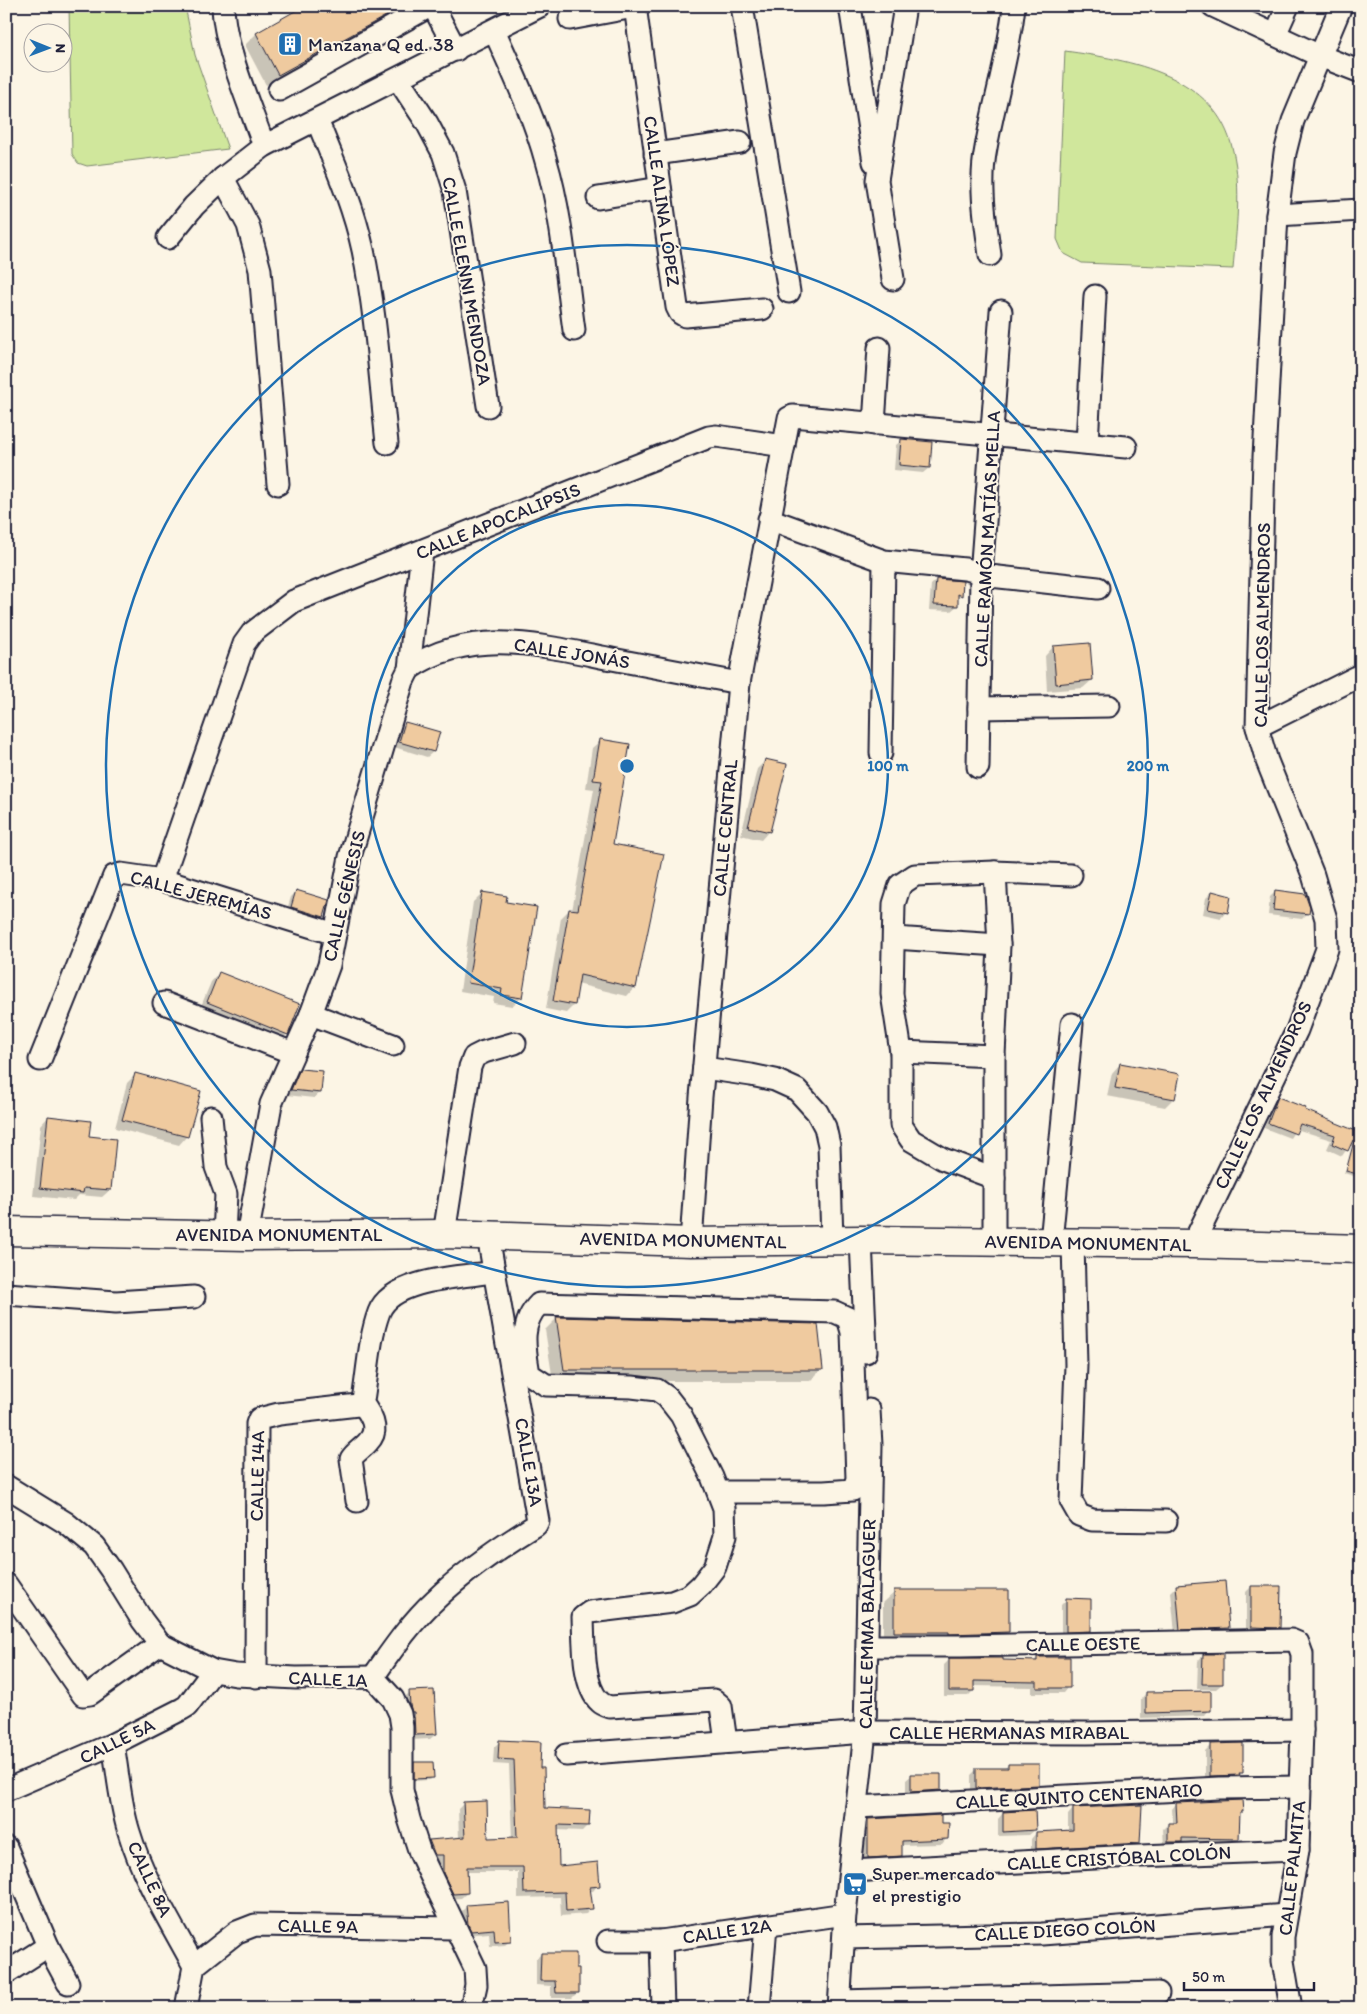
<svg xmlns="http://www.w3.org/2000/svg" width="1367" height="2014" viewBox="0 0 1367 2014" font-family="Itim,sans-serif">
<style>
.green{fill:#d0e79c;stroke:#79846c}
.shadow{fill:#0003}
.building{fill:#efca9f;stroke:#22223b}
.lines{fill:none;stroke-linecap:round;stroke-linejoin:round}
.minor-casing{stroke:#22223b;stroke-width:25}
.major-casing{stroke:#22223b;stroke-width:31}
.minor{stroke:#fcf5e5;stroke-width:21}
.major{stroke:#fcf5e5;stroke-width:28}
.ring{fill:none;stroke:#1f6fb2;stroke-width:2.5}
.labels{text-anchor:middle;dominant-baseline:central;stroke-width:4;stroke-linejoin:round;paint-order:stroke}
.poi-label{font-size:19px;fill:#22223b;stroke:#fcf5e5;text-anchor:start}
.street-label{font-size:19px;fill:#22223b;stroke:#fcf5e5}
.centre{fill:#1f6fb2;stroke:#fcf5e5;stroke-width:2.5}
.ring-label{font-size:15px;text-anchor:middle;font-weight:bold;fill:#1f6fb2;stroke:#fcf5e5;stroke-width:4;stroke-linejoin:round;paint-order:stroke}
</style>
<rect width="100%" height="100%" fill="#fcf5e5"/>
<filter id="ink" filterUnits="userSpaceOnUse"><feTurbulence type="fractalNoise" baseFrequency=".02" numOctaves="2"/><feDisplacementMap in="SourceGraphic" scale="10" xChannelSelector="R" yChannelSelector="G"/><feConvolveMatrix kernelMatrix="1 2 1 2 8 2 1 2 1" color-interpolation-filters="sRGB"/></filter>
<g filter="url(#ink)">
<g class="green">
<polygon points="69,6 185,6 195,55 228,149 87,166 78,163 72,154"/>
<path d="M1065 51C1130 60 1216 74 1233 151 1242 188 1236 231 1233 269L1082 263 1063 253 1057 239Z"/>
</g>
<g class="shadow">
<polygon points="307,6 411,6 266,85 245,45 256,34"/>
<polygon points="902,440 929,468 923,473 894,470 896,445"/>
<polygon points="936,580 961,595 957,599 957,606 951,611 929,610 931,585"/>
<polygon points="1089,644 1092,680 1083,688 1047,691 1045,656 1053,647"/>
<polygon points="406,723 438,733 433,752 427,757 394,747 400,729"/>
<polygon points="601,740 612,845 635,987 627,996 577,984 574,1005 566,1013 546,1009 561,918 569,910 572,911 594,789 586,788 592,748"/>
<polygon points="766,760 769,831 761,840 741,835 757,769"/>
<polygon points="296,892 327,901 323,917 317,922 286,913 291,897"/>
<polygon points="1212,892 1226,912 1221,918 1203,914 1206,898"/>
<polygon points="1275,892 1308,913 1302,919 1268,915 1270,897"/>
<polygon points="482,893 505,903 521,998 512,1006 493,1003 494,997 460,991 473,902"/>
<polygon points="219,973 287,1034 278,1043 199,1011 211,982"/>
<polygon points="1120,1064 1174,1098 1165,1107 1107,1096 1112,1073"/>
<polygon points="301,1070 322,1073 320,1093 314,1098 286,1095 295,1076"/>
<polygon points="135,1075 187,1136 179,1145 115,1128 127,1083"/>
<polygon points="1279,1099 1303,1111 1357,1141 1352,1146 1349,1146 1342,1156 1327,1149 1331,1140 1296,1129 1290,1138 1264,1128 1274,1104"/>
<polygon points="48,1117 88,1137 110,1190 102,1197 79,1195 74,1200 33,1196 41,1125"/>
<polygon points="1351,1156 1361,1168 1357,1177 1344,1173"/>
<polygon points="557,1318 821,1370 810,1381 553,1381 545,1330"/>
<polygon points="1177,1586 1227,1628 1222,1633 1175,1634 1171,1592"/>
<polygon points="1251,1587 1279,1627 1274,1633 1246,1632 1246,1592"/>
<polygon points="895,1592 1008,1631 997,1643 883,1643 883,1603"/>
<polygon points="1066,1600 1090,1631 1084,1636 1061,1637 1061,1605"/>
<polygon points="1203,1655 1222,1684 1216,1689 1197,1689 1198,1661"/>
<polygon points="1037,1658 1068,1687 1063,1693 1032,1693 1032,1687 973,1686 973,1691 968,1696 944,1696 944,1665 949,1660 1034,1662"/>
<polygon points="410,1692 436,1734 430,1739 410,1740 404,1698"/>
<polygon points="1146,1693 1209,1710 1204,1716 1141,1718 1141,1699"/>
<polygon points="500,1741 539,1769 543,1809 588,1825 582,1831 557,1830 558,1867 598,1885 593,1891 590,1891 591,1908 586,1914 561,1916 560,1897 518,1898 518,1872 466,1872 467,1893 461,1898 448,1899 438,1879 437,1860 430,1860 424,1846 429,1841 459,1839 458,1809 464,1803 487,1839 512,1838 509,1765 493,1764 494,1747"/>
<polygon points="1211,1745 1242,1772 1236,1778 1205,1781 1205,1751"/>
<polygon points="415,1764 432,1778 430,1780 413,1781 413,1766"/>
<polygon points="1008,1765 1038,1784 1032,1790 971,1793 971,1775 977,1769 1004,1769"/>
<polygon points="912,1775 940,1790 934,1795 906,1797 906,1780"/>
<polygon points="1176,1804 1242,1812 1238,1815 1238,1838 1233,1843 1180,1843 1176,1846 1164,1847 1163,1829 1168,1824 1173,1824 1172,1809"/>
<polygon points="1073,1809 1139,1843 1134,1848 1031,1854 1031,1839 1036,1833 1068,1832 1068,1815"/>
<polygon points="1003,1813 1035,1830 1029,1835 998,1836 998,1819"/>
<polygon points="869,1820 940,1824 947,1838 942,1844 901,1845 901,1855 896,1861 863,1862 863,1826"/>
<polygon points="467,1906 510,1941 505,1945 490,1946 489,1933 466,1935 464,1929 462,1911"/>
<polygon points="541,1954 577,1993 572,1998 551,1998 551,1986 536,1985 536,1959"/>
</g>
<g class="building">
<polygon points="304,6 404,6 278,75 256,33"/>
<polygon points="901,439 932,442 930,468 899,465"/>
<polygon points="936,579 963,581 962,596 958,594 958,606 934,605"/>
<polygon points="1090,643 1093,680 1056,684 1053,646"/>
<polygon points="405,722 440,732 434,752 399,742"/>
<polygon points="600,739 630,744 613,844 664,854 636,988 580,975 575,1005 553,1001 569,909 578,910 602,781 593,780"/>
<polygon points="765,759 787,764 770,832 748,827"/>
<polygon points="296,890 329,900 324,917 291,907"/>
<polygon points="1275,890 1305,894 1310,908 1309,914 1273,910"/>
<polygon points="1212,891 1231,896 1228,913 1208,909"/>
<polygon points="482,892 507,896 506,902 537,907 522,998 501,995 502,989 468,983"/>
<polygon points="219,972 300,1004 288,1035 207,1002"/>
<polygon points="1120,1063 1180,1074 1175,1099 1115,1088"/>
<polygon points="300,1069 323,1071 321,1093 291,1090"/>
<polygon points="135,1073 201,1091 188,1137 122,1120"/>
<polygon points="1278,1097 1306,1108 1305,1110 1361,1133 1361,1175 1346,1171 1354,1141 1353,1140 1348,1151 1332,1144 1335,1135 1300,1124 1296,1134 1268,1123"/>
<polygon points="48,1116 91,1121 89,1136 116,1139 111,1190 84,1188 83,1193 40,1188"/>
<polygon points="556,1317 818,1324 823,1370 564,1370"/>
<polygon points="1225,1581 1229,1628 1180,1630 1176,1585"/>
<polygon points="1251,1586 1281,1586 1280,1628 1251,1627"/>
<polygon points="894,1590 1009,1590 1009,1632 949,1634 949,1632 894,1632"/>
<polygon points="1066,1598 1091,1599 1091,1631 1066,1632"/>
<polygon points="1203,1654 1223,1654 1223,1684 1202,1684"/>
<polygon points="1037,1657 1070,1657 1070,1688 1037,1688 1037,1682 974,1681 974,1691 949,1691 949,1658 1003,1658 1003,1660 1037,1661"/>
<polygon points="434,1690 437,1734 415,1735 414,1712 412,1712 410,1705 409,1691"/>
<polygon points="1211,1691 1211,1711 1146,1713 1146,1692"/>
<polygon points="499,1740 541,1742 540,1768 544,1768 545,1808 590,1810 589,1826 558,1825 559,1866 598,1862 600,1886 590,1887 593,1909 566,1911 565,1892 524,1893 523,1867 467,1867 468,1893 453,1894 443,1873 443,1855 435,1855 429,1840 465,1837 463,1802 487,1801 488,1838 517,1837 514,1760 498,1759"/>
<polygon points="1243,1743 1243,1773 1239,1773 1240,1775 1210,1776 1210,1744"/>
<polygon points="414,1762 433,1762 434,1778 414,1779"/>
<polygon points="1008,1764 1039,1764 1039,1785 976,1788 976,1768 1008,1768"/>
<polygon points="911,1774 941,1774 941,1790 911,1792"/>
<polygon points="1242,1800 1243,1812 1240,1812 1239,1839 1182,1838 1182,1842 1168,1842 1168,1823 1177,1823 1176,1803"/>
<polygon points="1142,1805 1140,1843 1036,1849 1036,1832 1073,1830 1073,1808"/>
<polygon points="1035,1810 1036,1830 1003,1832 1003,1812"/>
<polygon points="941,1815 941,1823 949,1823 948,1839 902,1841 902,1856 868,1858 868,1819"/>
<polygon points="509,1902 511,1941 495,1942 494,1929 471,1931 468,1924 466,1905"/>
<polygon points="541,1953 576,1953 576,1968 579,1968 579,1993 556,1993 555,1981 540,1981"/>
</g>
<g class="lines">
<defs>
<g id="minor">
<path d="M223 6C224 47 250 106 264 146"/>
<polyline points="433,6 456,50"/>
<polyline points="635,6 677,307 680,313 685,316 762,309"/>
<polyline points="742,6 789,292"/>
<polyline points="850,6 874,162"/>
<polyline points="1213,6 1320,56 1361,72"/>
<polyline points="570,19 639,6"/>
<path d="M494 30C513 73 534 116 546 161 562 215 566 274 574 330"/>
<polyline points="1275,35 1288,6"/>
<polyline points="398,79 427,123 443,153 455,191 488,406"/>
<polyline points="279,90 430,6"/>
<path d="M317 120C334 162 353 204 363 250 376 313 380 379 387 443"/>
<polyline points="655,154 740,142"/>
<polyline points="223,178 248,225 260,270 278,484"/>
<polyline points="598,198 660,188"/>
<polyline points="1277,215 1361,210"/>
<polyline points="168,238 194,206 223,178 264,146 540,6"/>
<path d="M990 255C985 220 979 183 986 148 994 101 1009 55 1014 6"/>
<polyline points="893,279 877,180 905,6"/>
<polyline points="874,424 879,348"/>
<polyline points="1087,443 1095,296"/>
<polyline points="769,519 884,561 965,569 974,571 981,575 1098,588"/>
<path d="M409 669C471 626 544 646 612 659 654 667 697 675 739 683"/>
<polyline points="979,708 1109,706"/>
<polyline points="1257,727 1361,675"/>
<polyline points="881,753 884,561"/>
<polyline points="978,767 981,575 1001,311"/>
<polyline points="162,880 244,644 252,633 294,601 709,437 716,436 784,446"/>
<polyline points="894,938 999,945"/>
<polyline points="164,1003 293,1053"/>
<polyline points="311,1014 393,1045"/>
<polyline points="901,1052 994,1056"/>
<polyline points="40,1060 114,876 121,874 162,880 335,934"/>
<polyline points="704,1068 751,1075 775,1080 797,1090 817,1112 825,1127 829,1145 832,1240"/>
<polyline points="211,1117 216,1167 226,1194 224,1235"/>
<polyline points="994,1178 943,1159 911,1140 901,1125 901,1052 892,994 894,904 900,885 915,875 995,872"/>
<polyline points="444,1234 470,1067 474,1057 484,1052 515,1043"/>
<polyline points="247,1236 271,1104 311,1014 329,965 350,857 403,681 409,669 422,551"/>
<polyline points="861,1240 866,1352"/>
<polyline points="994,1241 994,1056 999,945 995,872 1071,875"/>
<polyline points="691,1242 701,1097 739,683 789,418 793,416 1126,447"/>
<polyline points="1051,1242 1072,1024"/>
<polyline points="1073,1242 1076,1365 1071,1501 1079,1515 1092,1520 1166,1521"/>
<polyline points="1193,1244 1297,1030 1327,949 1326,919 1313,875 1267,761 1257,727 1264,457 1277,215 1285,153 1293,121 1341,6"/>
<polyline points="6,1294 116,1302 194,1297"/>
<polyline points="6,1486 66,1523 94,1546 111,1570 142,1620 160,1644 213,1671 236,1675 296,1678 373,1677 393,1699 400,1714 402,1727 402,1790 409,1819 420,1853 475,1968 476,1985 471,2008"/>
<path d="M718 1492H824L853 1490 857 1479 852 1332 848 1318 835 1312 539 1304C519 1324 525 1349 529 1374L546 1385 632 1387 657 1390 667 1397 681 1415 712 1477 724 1508 725 1536 715 1567 701 1585 690 1595 672 1602 590 1612 583 1617C584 1639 582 1686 600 1702 602 1704 607 1706 610 1707L714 1700 721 1706 726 1742"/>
<path d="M357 1501 351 1459C355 1452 363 1448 368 1442 381 1429 370 1413 361 1402"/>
<polyline points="6,1584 83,1695 90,1694 160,1644"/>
<polyline points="868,1646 961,1646 1291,1640 1298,1643 1302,1654 1302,1730 1298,1850 1283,1937 1283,1961 1291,2008"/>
<path d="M256 1677 257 1424 259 1419 279 1414 358 1405 363 1400C368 1371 369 1339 379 1312 392 1278 463 1277 494 1272"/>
<path d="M373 1677C392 1650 411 1622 435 1600 466 1570 500 1547 536 1525L538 1521 488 1236"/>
<path d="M113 1744C118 1773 120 1804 129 1832 143 1879 171 1923 194 1966L186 2008"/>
<polyline points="566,1755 865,1732 1087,1733 1302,1730"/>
<polyline points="6,1790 113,1744 182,1709 187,1706 213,1671"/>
<polyline points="857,1807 1219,1788 1300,1787"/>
<polyline points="6,1847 48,1946 68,1983"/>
<polyline points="851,1871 1114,1857 1298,1850"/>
<polyline points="844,1938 1042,1934 1286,1915"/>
<polyline points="608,1941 661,1941 845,1914"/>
<polyline points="661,1941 663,2008"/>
<polyline points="194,1966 237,1932 255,1925 455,1928"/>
<polyline points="6,1973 48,1946"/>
<polyline points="840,2001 1158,1993"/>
<polyline points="759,2008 766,1926"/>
<polyline points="839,2008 845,1914 865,1732 871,1445 869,1410"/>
</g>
<polyline id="major" points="6,1231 247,1236 444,1234 691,1242 861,1240 1193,1244 1361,1249"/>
</defs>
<use href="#minor" class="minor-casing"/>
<use href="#major" class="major-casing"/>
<use href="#minor" class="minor"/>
<use href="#major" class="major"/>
</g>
</g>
<g class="ring">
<circle cx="627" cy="766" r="261"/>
<circle cx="627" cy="766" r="521"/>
</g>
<defs>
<symbol id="building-square" viewBox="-11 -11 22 22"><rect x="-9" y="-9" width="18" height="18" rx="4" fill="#1f6fb2" stroke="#fcf5e5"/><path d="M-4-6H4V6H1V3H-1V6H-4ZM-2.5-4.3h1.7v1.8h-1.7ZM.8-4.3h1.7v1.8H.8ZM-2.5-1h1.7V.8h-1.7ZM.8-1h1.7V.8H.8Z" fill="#fff"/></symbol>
<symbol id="supermarket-square" viewBox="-11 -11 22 22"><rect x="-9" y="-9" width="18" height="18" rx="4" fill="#1f6fb2" stroke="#fcf5e5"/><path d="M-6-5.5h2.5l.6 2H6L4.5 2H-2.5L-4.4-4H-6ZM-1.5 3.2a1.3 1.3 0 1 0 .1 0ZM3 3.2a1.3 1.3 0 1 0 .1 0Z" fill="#fff"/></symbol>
</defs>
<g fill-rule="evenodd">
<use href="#building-square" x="276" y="30" width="28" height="28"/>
<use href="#supermarket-square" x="841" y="1870" width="28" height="28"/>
</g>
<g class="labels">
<g class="poi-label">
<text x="308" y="44">Manzana Q ed. 38</text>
<text x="872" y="1873">Super mercado<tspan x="872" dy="22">el prestigio</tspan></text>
</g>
<g class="street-label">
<text transform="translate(662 201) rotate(82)">CALLE ALINA LÓPEZ</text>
<text transform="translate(467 281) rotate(80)">CALLE ELENNI MENDOZA</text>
<text transform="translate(498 521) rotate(-22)">CALLE APOCALIPSIS</text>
<text transform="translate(987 539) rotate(-87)">CALLE RAMÓN MATÍAS MELLA</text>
<text transform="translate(1262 625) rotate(-89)">CALLE LOS ALMENDROS</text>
<text transform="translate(572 653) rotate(9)">CALLE JONÁS</text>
<text transform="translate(725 828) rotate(-85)">CALLE CENTRAL</text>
<text transform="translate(201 895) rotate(15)">CALLE JEREMÍAS</text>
<text transform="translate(344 896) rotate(-77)">CALLE GÉNESIS</text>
<text transform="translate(1263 1095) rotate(-65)">CALLE LOS ALMENDROS</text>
<text x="279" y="1234">AVENIDA MONUMENTAL</text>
<text transform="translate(683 1240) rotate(1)">AVENIDA MONUMENTAL</text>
<text transform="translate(1088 1243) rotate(1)">AVENIDA MONUMENTAL</text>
<text transform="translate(529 1462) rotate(80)">CALLE 13A</text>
<text transform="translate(257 1476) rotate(-89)">CALLE 14A</text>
<text transform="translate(867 1624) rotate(-89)">CALLE EMMA BALAGUER</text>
<text transform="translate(1083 1644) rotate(-1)">CALLE OESTE</text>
<text transform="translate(328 1679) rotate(2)">CALLE 1A</text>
<text x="1009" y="1732">CALLE HERMANAS MIRABAL</text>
<text transform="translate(117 1741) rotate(-26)">CALLE 5A</text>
<text transform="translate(1079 1796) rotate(-3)">CALLE QUINTO CENTENARIO</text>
<text transform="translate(1119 1858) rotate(-3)">CALLE CRISTÓBAL COLÓN</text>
<text transform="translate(1292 1868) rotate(-84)">CALLE PALMITA</text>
<text transform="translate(150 1879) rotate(65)">CALLE 8A</text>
<text transform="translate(318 1926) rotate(1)">CALLE 9A</text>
<text transform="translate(1065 1930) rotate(-3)">CALLE DIEGO COLÓN</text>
<text transform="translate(727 1931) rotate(-8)">CALLE 12A</text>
</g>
</g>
<circle cx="627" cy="766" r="8" class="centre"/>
<g class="ring-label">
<text x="888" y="771">100 m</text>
<text x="1148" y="771">200 m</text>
</g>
<rect width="1367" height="2014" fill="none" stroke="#fcf5e5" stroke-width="25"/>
<rect x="12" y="12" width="1342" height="1989" fill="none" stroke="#22223b" stroke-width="2" filter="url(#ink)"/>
<g transform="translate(48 48) rotate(91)"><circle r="24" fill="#fcf5e5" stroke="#a5a1a1"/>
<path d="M0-4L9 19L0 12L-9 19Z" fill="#1f6fb2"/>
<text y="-8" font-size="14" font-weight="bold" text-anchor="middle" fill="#22223b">N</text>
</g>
<path d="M1184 1982v8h130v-8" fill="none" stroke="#22223b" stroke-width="2.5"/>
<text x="1192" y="1982" font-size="15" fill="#22223b" stroke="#fcf5e5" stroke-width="4" paint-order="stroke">50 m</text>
</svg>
